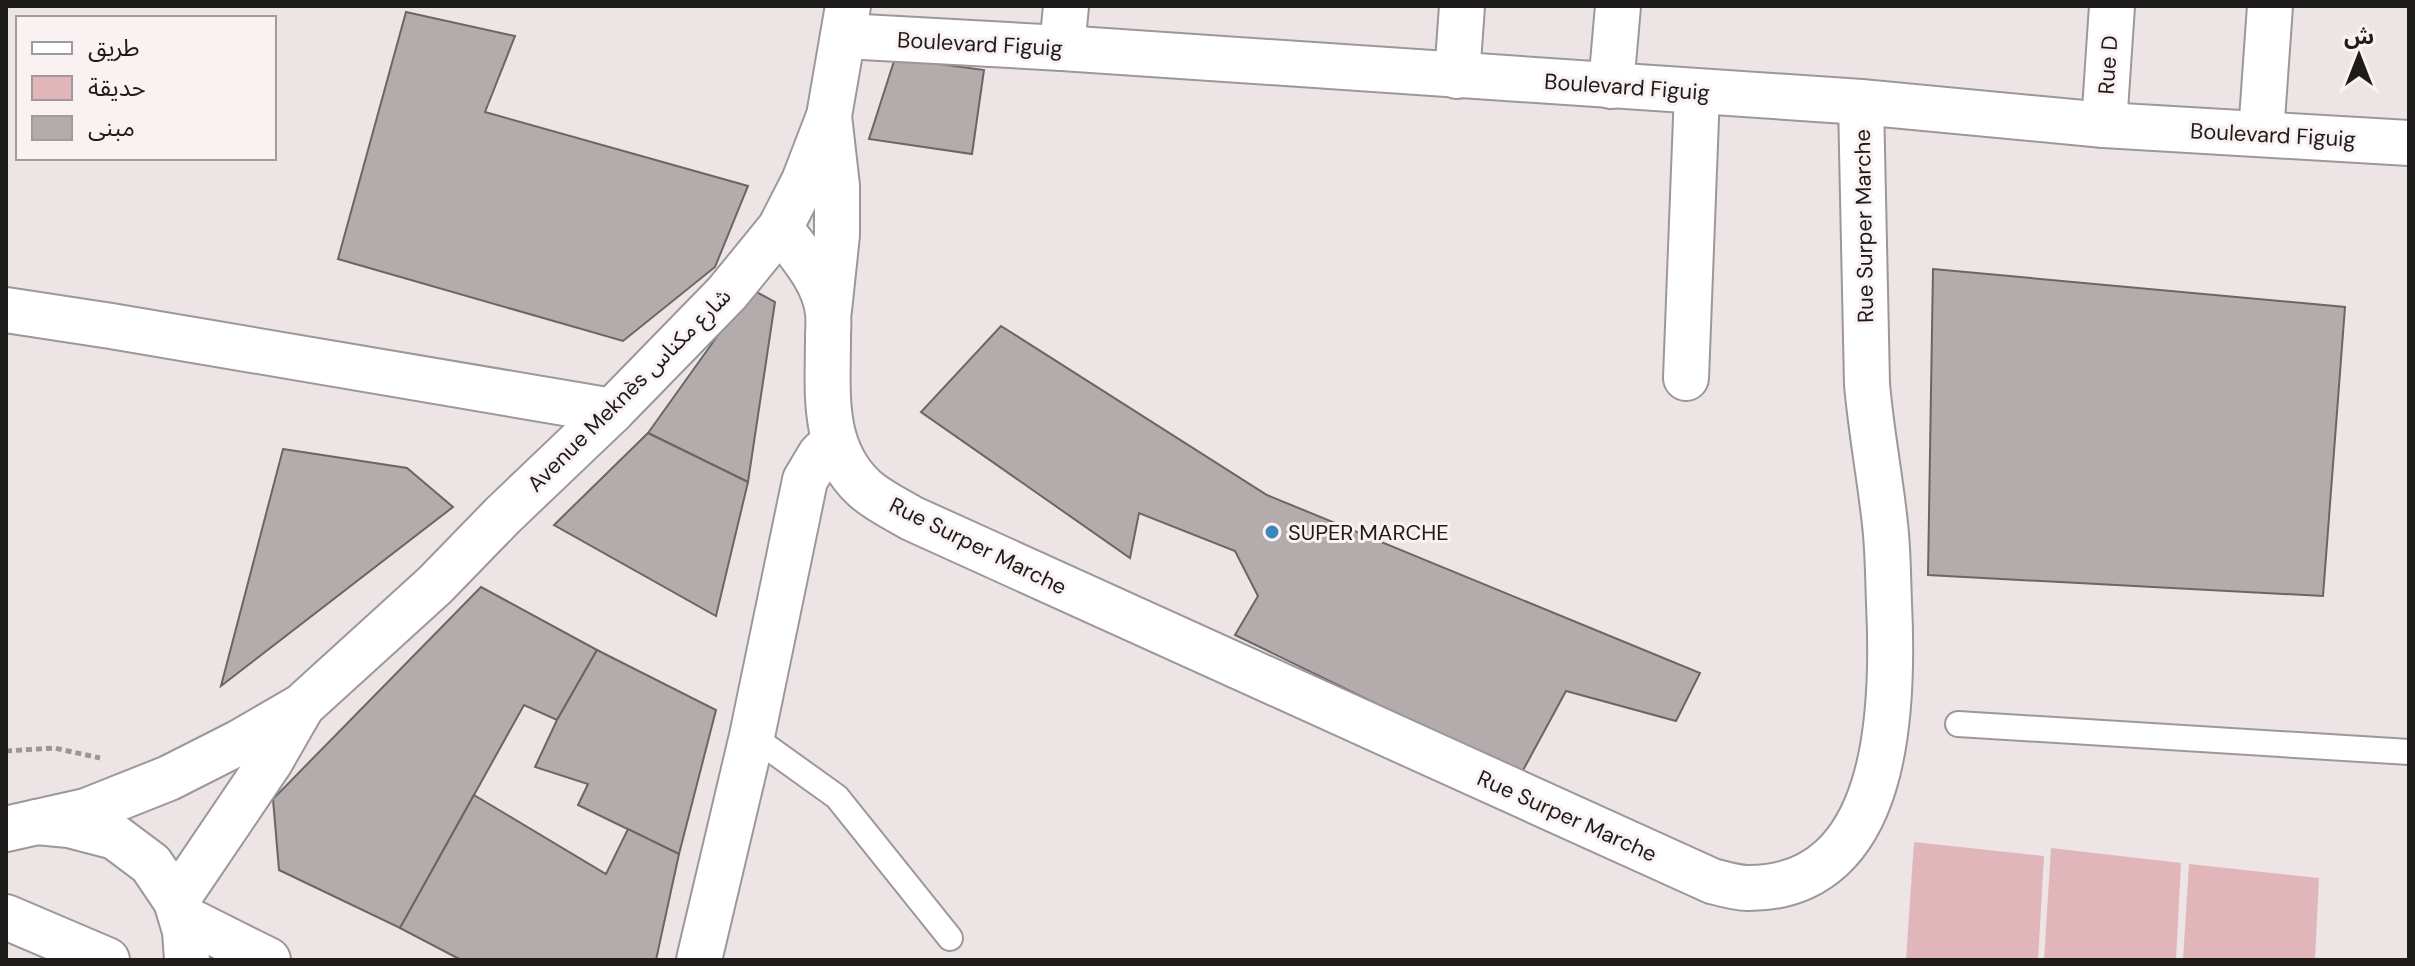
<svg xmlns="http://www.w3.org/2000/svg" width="2415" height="966" viewBox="0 0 2415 966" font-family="'DM Sans','Noto Sans Arabic',sans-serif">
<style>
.green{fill:#e1b6bb}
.building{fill:#b3abac;stroke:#6c6566;stroke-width:2}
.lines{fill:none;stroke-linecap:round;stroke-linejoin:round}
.service-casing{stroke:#9e9798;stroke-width:28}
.minor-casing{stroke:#9e9798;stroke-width:48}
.secondary-casing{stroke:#9e9798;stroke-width:48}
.trunk-casing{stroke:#9e9798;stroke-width:48}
.path{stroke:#9b9595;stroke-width:5;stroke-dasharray:6 4;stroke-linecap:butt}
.service{stroke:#fff;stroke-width:24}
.minor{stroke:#fff;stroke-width:44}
.secondary{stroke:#fff;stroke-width:44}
.trunk{stroke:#fff;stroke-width:44}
.poi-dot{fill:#3c87ba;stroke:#f9f1f2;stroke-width:3}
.labels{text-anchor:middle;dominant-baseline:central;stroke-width:6;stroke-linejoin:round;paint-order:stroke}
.street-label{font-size:22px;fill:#1e1b1b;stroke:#f9f1f2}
.poi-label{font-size:22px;fill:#1e1b1b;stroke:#f9f1f2;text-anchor:start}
</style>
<rect width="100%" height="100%" fill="#ece4e5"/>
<g class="green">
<polygon points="1914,842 2044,856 2038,960 1906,960"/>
<polygon points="2051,848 2181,863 2176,960 2044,960"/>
<polygon points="2189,864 2319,878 2315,960 2183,960"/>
</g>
<g class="building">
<polygon points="406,12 515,36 485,112 748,186 715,267 623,341 338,259"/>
<polygon points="895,58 984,70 972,154 869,139"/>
<polygon points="1933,269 2345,307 2323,596 1928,575"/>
<polygon points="751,289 775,302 748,482 648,433"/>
<polygon points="1001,326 1267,495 1700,673 1676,721 1566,691 1521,774 1235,635 1258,596 1235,551 1139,513 1130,558 921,412"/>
<polygon points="648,433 748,482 716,616 554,525"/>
<polygon points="283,449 407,468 453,507 221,686"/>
<polygon points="481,587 597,650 557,720 524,705 400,928 279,870 273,799"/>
<polygon points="597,650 716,710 679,854 578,805 588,784 535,767 557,720"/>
<polygon points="474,795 606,874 628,829 679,854 656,960 461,960 400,928"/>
</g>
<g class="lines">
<defs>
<g id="service">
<polyline points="1958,724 2409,752"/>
<polyline points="752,736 837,797 950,938"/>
</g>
<g id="minor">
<polyline points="844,36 1062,48 1861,102 2104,125 2409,143"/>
<polyline points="1062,48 1066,6"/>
<polyline points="1457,76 1462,6"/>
<polyline points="1611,86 1618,6"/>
<polyline points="2104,125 2112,6"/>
<polyline points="2261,134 2270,6"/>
<path d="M780 228C799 253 825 281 828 313 829 321 828 330 828 338 828 392 821 448 864 488 877 500 896 509 911 518L1712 881C1723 884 1736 888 1748 888 1891 889 1894 707 1889 603 1888 577 1888 550 1885 524 1880 477 1871 431 1867 384L1861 102"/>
<polyline points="6,310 111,326 612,411"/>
<polyline points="829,310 837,235 837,186 829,116"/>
<polyline points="1686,378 1697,92"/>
<polyline points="699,960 752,736 805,480 820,455 833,442"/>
</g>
<g id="secondary">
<polyline points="37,822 86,811 169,778 240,742 302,706 435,585 503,515 612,411 727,293 780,228 804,181 829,116 848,6"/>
<polyline points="6,829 37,822 69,825 115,837 151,864 176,901 185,931 187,960"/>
<polyline points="176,901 270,762 301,708"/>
</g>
<g id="trunk">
<polyline points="6,917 107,960"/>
<polyline points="182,917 268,960"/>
</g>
</defs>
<use href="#service" class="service-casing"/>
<use href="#minor" class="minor-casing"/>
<use href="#secondary" class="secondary-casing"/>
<use href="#trunk" class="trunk-casing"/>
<polyline class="path" points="6,751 54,748 100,758"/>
<use href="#service" class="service"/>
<use href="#minor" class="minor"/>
<use href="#secondary" class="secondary"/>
<use href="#trunk" class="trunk"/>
</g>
<circle class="poi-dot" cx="1272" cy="532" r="8"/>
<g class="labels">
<g class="street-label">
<text transform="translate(980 44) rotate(3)">Boulevard Figuig</text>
<text transform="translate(2108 65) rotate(-86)">Rue D</text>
<text transform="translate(1627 87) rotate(4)">Boulevard Figuig</text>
<text transform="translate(2273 135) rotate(3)">Boulevard Figuig</text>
<text transform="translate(1864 226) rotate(-91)">Rue Surper Marche</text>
<text transform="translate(629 390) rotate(-45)">Avenue Meknès شارع مكناس</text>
<text transform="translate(978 546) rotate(26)">Rue Surper Marche</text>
<text transform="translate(1567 816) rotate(24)">Rue Surper Marche</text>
</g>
<g class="poi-label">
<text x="1288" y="532">SUPER MARCHE</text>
</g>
</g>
<rect width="2415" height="966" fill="none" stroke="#1e1b1b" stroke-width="16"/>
<rect x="16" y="16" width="260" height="144" fill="#f9f1f2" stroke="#a19b9c" stroke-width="2"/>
<rect x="32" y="42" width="40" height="12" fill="#ffffff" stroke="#a19b9c" stroke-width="2"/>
<text x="88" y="56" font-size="24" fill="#1e1b1b">طريق</text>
<rect x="32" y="76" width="40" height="24" fill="#e1b6bb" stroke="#a19b9c" stroke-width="2"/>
<text x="88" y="96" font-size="24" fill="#1e1b1b">حديقة</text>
<rect x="32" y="116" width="40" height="24" fill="#b3abac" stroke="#a19b9c" stroke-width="2"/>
<text x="88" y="136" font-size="24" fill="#1e1b1b">مبنى</text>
<g transform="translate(2359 56)" stroke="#f9f1f2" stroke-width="6" paint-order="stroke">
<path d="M0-6L14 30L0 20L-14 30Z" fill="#1e1b1b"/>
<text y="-12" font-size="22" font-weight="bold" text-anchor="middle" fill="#1e1b1b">ش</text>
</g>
</svg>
